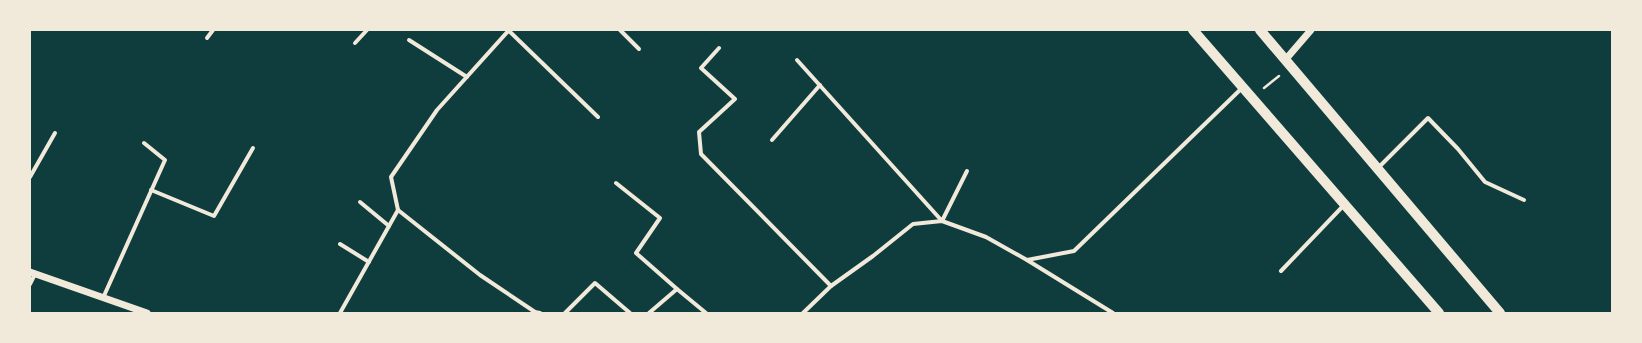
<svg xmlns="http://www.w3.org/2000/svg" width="1642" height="343" viewBox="0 0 1642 343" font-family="Lato,sans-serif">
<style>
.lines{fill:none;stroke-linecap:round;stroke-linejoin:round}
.path{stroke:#f1e9da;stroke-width:2.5}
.minor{stroke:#f1e9da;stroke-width:4}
.tertiary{stroke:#f1e9da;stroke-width:7}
.primary{stroke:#f1e9da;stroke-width:10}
</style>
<rect width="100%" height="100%" fill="#0f3d3e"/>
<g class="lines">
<polyline class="path" points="1264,88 1279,76"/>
<g class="minor">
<polyline points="508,30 598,117"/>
<polyline points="620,30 639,49"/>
<polyline points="207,38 213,30"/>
<polyline points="409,40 467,77"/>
<polyline points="355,43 367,30"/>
<polyline points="719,48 701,68 735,99 699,132 701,154 831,286"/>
<polyline points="797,60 942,221 967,171"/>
<polyline points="772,140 820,85"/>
<polyline points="1378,168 1428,118 1458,149 1485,182 1524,200"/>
<polyline points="30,177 55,133"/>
<polyline points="616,183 660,218 636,253 677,289"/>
<polyline points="151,190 214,216 253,148"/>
<polyline points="360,202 389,226"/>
<polyline points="398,210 391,177 437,110 509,30"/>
<polyline points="398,210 480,275 535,312 540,313"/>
<polyline points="340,244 369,262"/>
<polyline points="1027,260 1113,313"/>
<polyline points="1281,271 1345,204"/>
<polyline points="30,284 35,274"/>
<polyline points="103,298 165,160 144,143"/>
<polyline points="340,313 398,210"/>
<polyline points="565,313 595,283 630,313"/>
<polyline points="649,313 677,289 706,313"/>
<polyline points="803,313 831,286 873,256 913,224 942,221 986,237 1027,260 1074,251 1242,88"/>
</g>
<g class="tertiary">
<polyline points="1286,59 1311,30"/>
<polyline points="30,272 147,313"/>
</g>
<g class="primary">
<polyline points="1193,30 1439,313"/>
<polyline points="1260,30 1500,313"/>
</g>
</g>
<rect width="1642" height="343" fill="none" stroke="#f1e9da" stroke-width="62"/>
</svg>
